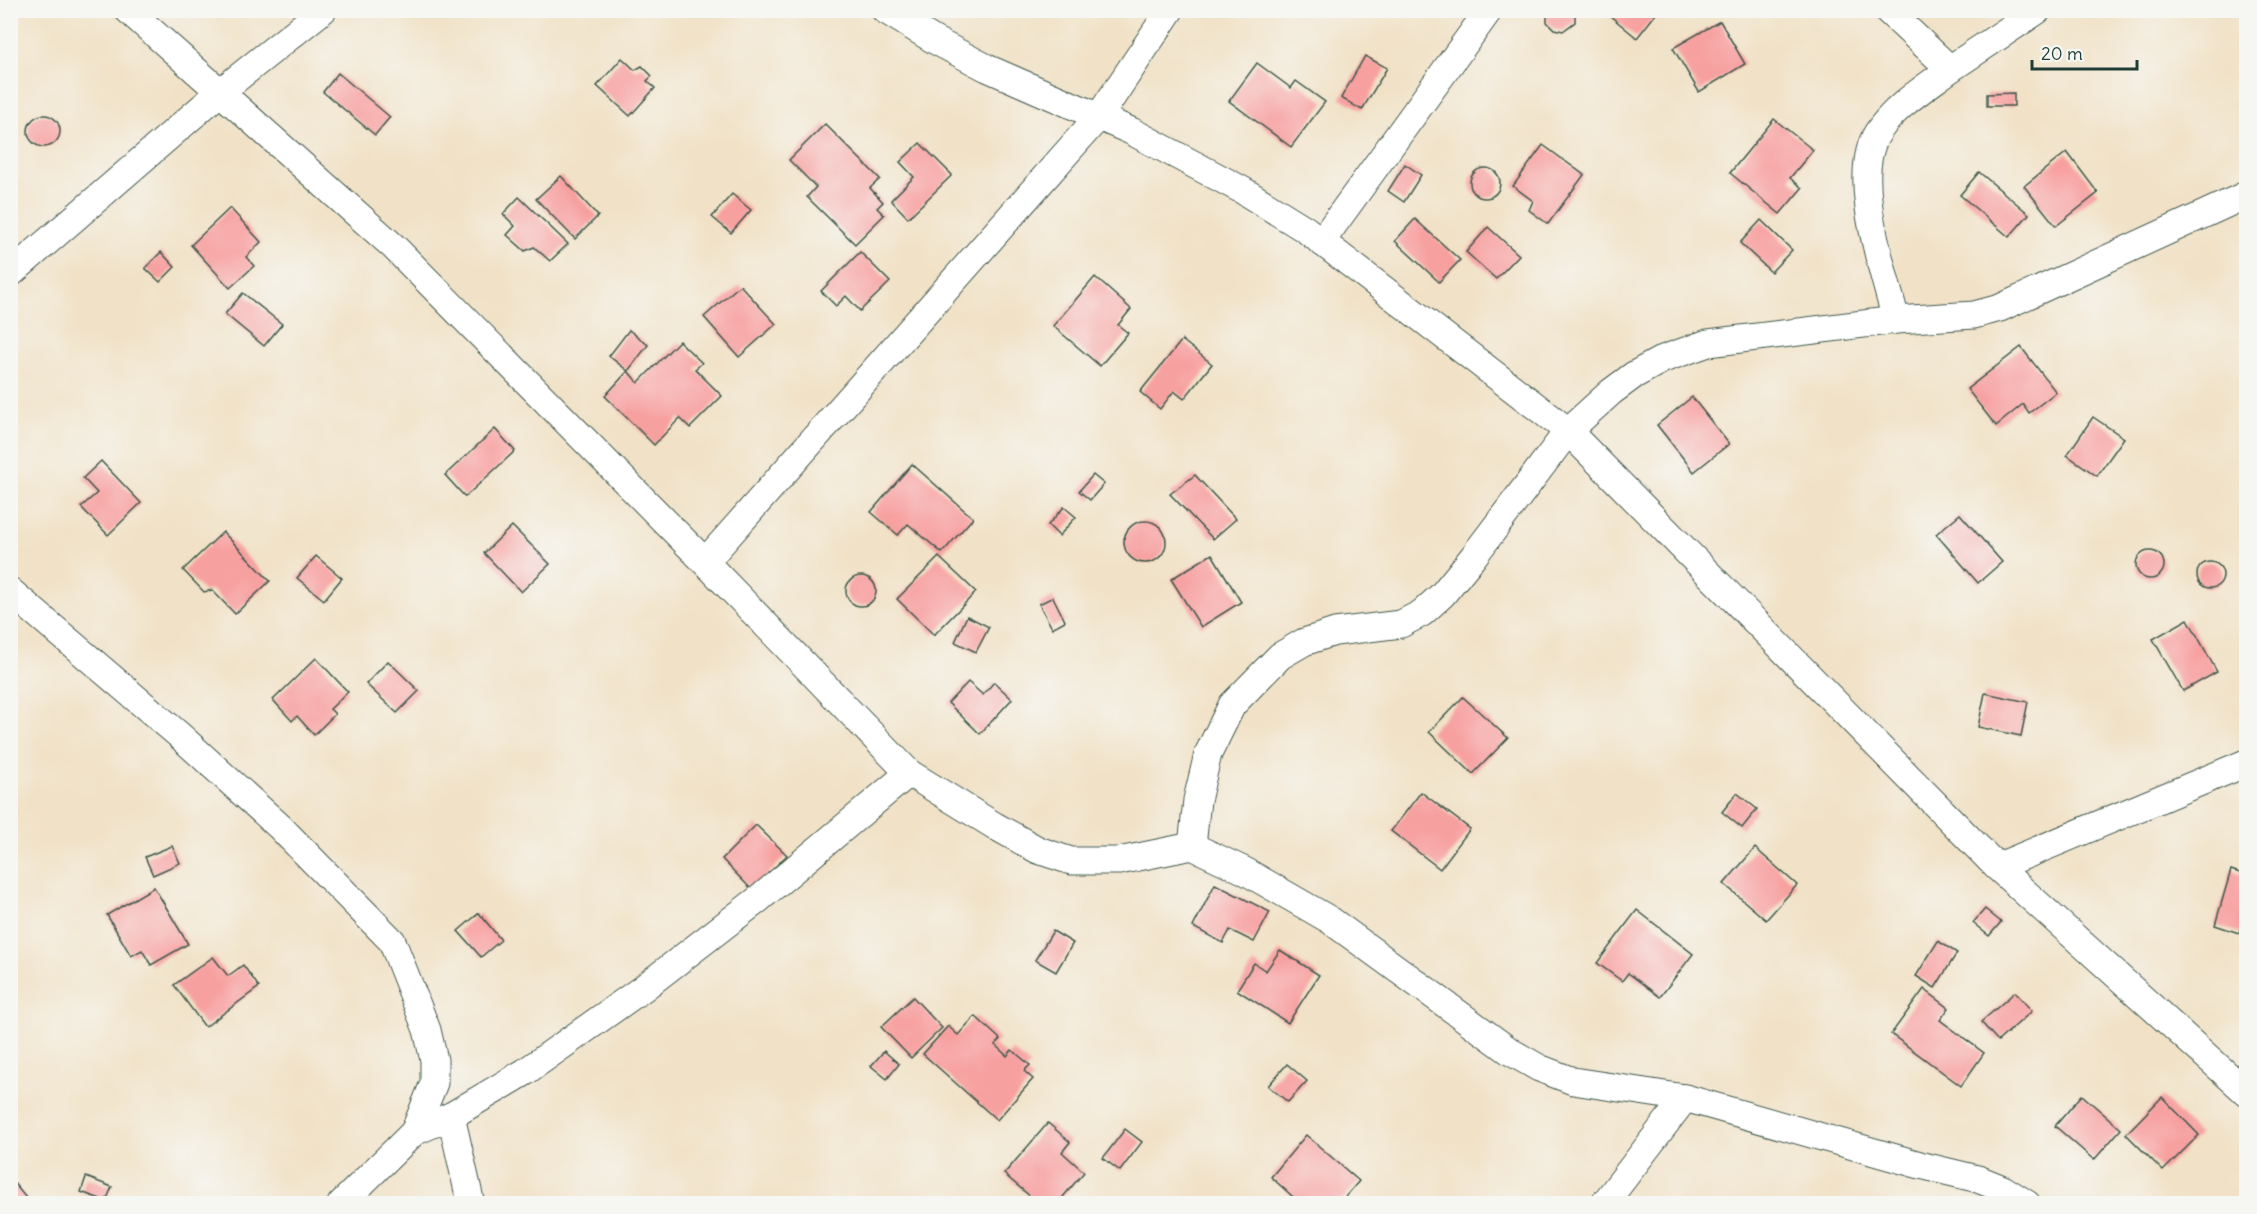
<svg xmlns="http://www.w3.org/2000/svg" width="2257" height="1214" viewBox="0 0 2257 1214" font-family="Delius,sans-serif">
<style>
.building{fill:#f7a0a0}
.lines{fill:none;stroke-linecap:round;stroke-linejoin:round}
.minor-casing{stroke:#3e564a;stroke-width:29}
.minor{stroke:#fff;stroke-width:27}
</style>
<rect width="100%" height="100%" fill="#f6f6f2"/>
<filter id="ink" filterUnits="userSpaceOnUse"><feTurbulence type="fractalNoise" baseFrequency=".0167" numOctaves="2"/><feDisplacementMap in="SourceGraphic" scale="12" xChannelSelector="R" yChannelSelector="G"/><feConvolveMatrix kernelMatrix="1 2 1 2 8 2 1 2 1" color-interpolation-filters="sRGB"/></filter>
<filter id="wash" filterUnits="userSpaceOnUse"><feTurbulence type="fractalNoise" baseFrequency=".008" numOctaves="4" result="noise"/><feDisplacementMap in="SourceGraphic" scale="24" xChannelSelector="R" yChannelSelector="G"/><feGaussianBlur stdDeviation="1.35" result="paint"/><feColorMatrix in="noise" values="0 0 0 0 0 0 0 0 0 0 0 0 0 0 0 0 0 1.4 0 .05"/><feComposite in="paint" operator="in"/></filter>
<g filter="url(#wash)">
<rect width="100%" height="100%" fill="#f1e2c7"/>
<g id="blocks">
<g class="building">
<polygon points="1547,10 1575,10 1575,22 1563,31 1554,29 1547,22"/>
<polygon points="1603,10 1659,10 1637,38"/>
<polygon points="1720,21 1745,64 1699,92 1673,48"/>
<polygon points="1365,56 1387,68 1362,110 1341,98"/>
<polygon points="622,58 635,70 642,66 652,76 647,81 655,88 630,116 597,86"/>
<polygon points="1257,63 1291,88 1296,81 1325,102 1291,147 1229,101"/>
<polygon points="338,73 390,117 375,135 323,92"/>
<polygon points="2014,93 2014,106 1987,106 1987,94"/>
<circle cx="44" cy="131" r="16"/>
<polygon points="1774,119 1813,150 1790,178 1802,188 1780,214 1730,173"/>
<polygon points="825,124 880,179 870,188 883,202 877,208 884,215 855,244 807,197 816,187 789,160"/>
<polygon points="920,143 952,175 908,218 891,200 914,177 900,162"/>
<polygon points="1543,145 1584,175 1548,224 1529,210 1533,201 1513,186"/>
<polygon points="2067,152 2098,193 2056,226 2024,186"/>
<polygon points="1405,164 1421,175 1404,202 1388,191"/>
<circle cx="1485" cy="183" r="15"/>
<polygon points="1979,172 2029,214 2009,237 1960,195"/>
<polygon points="561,176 598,216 575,239 536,199"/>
<polygon points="732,194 751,210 731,233 712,217"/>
<polygon points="519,197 568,244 550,261 534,247 525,251 507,235 515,226 503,214"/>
<polygon points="230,208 261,242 246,257 254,266 230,288 191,245"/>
<polygon points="1415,219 1460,260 1439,282 1395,241"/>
<polygon points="1761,220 1792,250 1771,272 1740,243"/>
<polygon points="1488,227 1519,255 1496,279 1466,252"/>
<polygon points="161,252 175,267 160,282 145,268"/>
<polygon points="860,252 890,282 860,311 846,296 836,306 821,291"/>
<polygon points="1095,277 1131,309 1118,325 1128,333 1100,366 1053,326"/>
<polygon points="740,285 776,324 739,357 704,317"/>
<polygon points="243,293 282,324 264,346 225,314"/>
<polygon points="629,330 648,345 628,371 609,356"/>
<polygon points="1182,340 1212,364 1184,399 1174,391 1160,409 1140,392"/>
<polygon points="679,341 702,363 695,369 722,396 690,428 680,418 654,445 605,396 628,371 638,383"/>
<polygon points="2021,347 2056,392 2029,413 2023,404 1996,426 1967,389"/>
<polygon points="1692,397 1729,444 1694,472 1657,425"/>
<polygon points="2093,417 2124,438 2097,476 2067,455"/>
<polygon points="495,429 515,451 465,497 445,475"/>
<polygon points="101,461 141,503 108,535 81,507 97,493 83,478"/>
<polygon points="912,464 973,518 942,553 908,524 898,535 871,512"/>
<polygon points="1093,475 1104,484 1090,500 1079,491"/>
<polygon points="1195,475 1236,519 1213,539 1170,494"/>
<polygon points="1064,507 1076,517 1059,536 1048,525"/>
<polygon points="1960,514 2002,562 1978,583 1936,534"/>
<circle cx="1145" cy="542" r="21"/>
<polygon points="512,526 550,564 521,592 484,553"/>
<polygon points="223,532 270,581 235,614 212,590 204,592 183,570"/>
<circle cx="2150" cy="565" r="14"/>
<polygon points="1212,554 1241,602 1201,627 1171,579"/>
<polygon points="316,556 342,578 324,600 297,578"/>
<polygon points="939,557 976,592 934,635 897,599"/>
<circle cx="2210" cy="575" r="13"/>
<circle cx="861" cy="591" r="15"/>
<polygon points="1053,597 1065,621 1052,628 1039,604"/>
<polygon points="967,616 989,627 976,652 955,642"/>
<polygon points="2188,619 2217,672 2183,691 2153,639"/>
<polygon points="316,658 348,692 330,709 335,714 314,735 297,716 292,721 273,700"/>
<polygon points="388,661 419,691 397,713 366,684"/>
<polygon points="968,682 983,695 994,682 1012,699 980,734 948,703"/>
<polygon points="1985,693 2028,702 2021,736 1978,727"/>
<polygon points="1463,697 1508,738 1473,774 1429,732"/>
<polygon points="1421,792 1470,829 1440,869 1391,831"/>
<polygon points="1737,793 1757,809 1742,828 1722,812"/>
<polygon points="756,825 787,855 752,890 722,859"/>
<polygon points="172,846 180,863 153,875 145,857"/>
<polygon points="1755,848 1797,885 1766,920 1724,884"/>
<polygon points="2231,870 2246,875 2246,909 2239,933 2215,925"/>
<polygon points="1215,884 1270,912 1254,942 1230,930 1223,943 1193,927"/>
<polygon points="154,887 188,944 151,965 142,950 131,956 107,915"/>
<polygon points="1985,909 2001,922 1989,936 1973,923"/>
<polygon points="1637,910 1693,954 1660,997 1628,973 1622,981 1597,963"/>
<polygon points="479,913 501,940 481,957 458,931"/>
<polygon points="1053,931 1073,943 1056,972 1035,960"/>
<polygon points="1938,941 1957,953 1935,988 1916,976"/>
<polygon points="1280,950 1319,975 1288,1023 1237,990 1254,963 1266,971"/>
<polygon points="213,957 228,976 243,965 259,987 205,1027 174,985"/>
<polygon points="1924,989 1949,1008 1940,1020 1984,1053 1961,1086 1891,1034"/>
<polygon points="2015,992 2032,1011 1998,1041 1981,1022"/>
<polygon points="913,997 942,1028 911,1058 881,1027"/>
<polygon points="975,1016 1000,1039 995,1045 1007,1056 1012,1050 1030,1065 1024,1071 1033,1079 997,1120 923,1054 948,1026 958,1035"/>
<polygon points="884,1051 899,1064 887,1079 871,1066"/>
<polygon points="1287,1064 1307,1081 1288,1102 1268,1086"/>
<polygon points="2082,1095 2121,1129 2094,1160 2055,1126"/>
<polygon points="2162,1097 2199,1135 2163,1171 2126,1134"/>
<polygon points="1048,1123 1070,1142 1062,1152 1084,1172 1057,1204 1039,1204 1004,1174"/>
<polygon points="1125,1129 1142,1142 1120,1171 1103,1158"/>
<polygon points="1306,1135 1359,1181 1339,1204 1301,1204 1271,1177"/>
<polygon points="86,1177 112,1187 106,1201 81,1192"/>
<polygon points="12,1181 31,1204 10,1204"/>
</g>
</g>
</g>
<g filter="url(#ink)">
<use href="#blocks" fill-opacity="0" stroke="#3e564a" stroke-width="1.5"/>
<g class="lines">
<defs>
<g id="minor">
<polyline points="128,10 394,247 705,562 909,773 995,826 1038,850 1071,861 1119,861 1192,846 1245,871 1330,920 1511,1052 1539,1068 1573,1081 1685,1098 1920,1165 1978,1179 2003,1189 2027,1204"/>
<polyline points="885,10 934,40 987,68 1131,131 1242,190 1305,229 1568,431 1997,867 2246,1092"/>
<path d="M1887 10 1950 69C1925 88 1895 106 1878 132 1849 176 1884 271 1896 320"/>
<polyline points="1950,69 2038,10"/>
<polyline points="1321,242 1489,10"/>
<polyline points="10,274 220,92 323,10"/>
<polyline points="705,562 1100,115 1170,10"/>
<polyline points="10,591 179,735 280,827 392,941 427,1030 434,1060 434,1083 414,1132"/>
<polyline points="1192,846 1197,800 1208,754 1232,705 1280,656 1304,642 1335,632 1401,624 1422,613 1442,595 1473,557 1568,431 1611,392 1634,375 1663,359 1708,343 1896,320 1974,315 2000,308 2246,195"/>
<polyline points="1997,867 2246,763"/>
<polyline points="451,1116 471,1204"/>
<polyline points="341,1204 414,1132 451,1116 525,1072 642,989 760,898 909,773"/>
<polyline points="1604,1204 1685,1098"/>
</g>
</defs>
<use href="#minor" class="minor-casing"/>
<use href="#minor" class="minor"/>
</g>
</g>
<rect width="2257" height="1214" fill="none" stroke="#f6f6f2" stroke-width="36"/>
<path d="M2032 60v9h105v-9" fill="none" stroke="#1f3d34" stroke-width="3"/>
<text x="2041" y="60" font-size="18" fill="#1f3d34" stroke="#f6f6f2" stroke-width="4.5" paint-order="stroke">20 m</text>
</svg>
